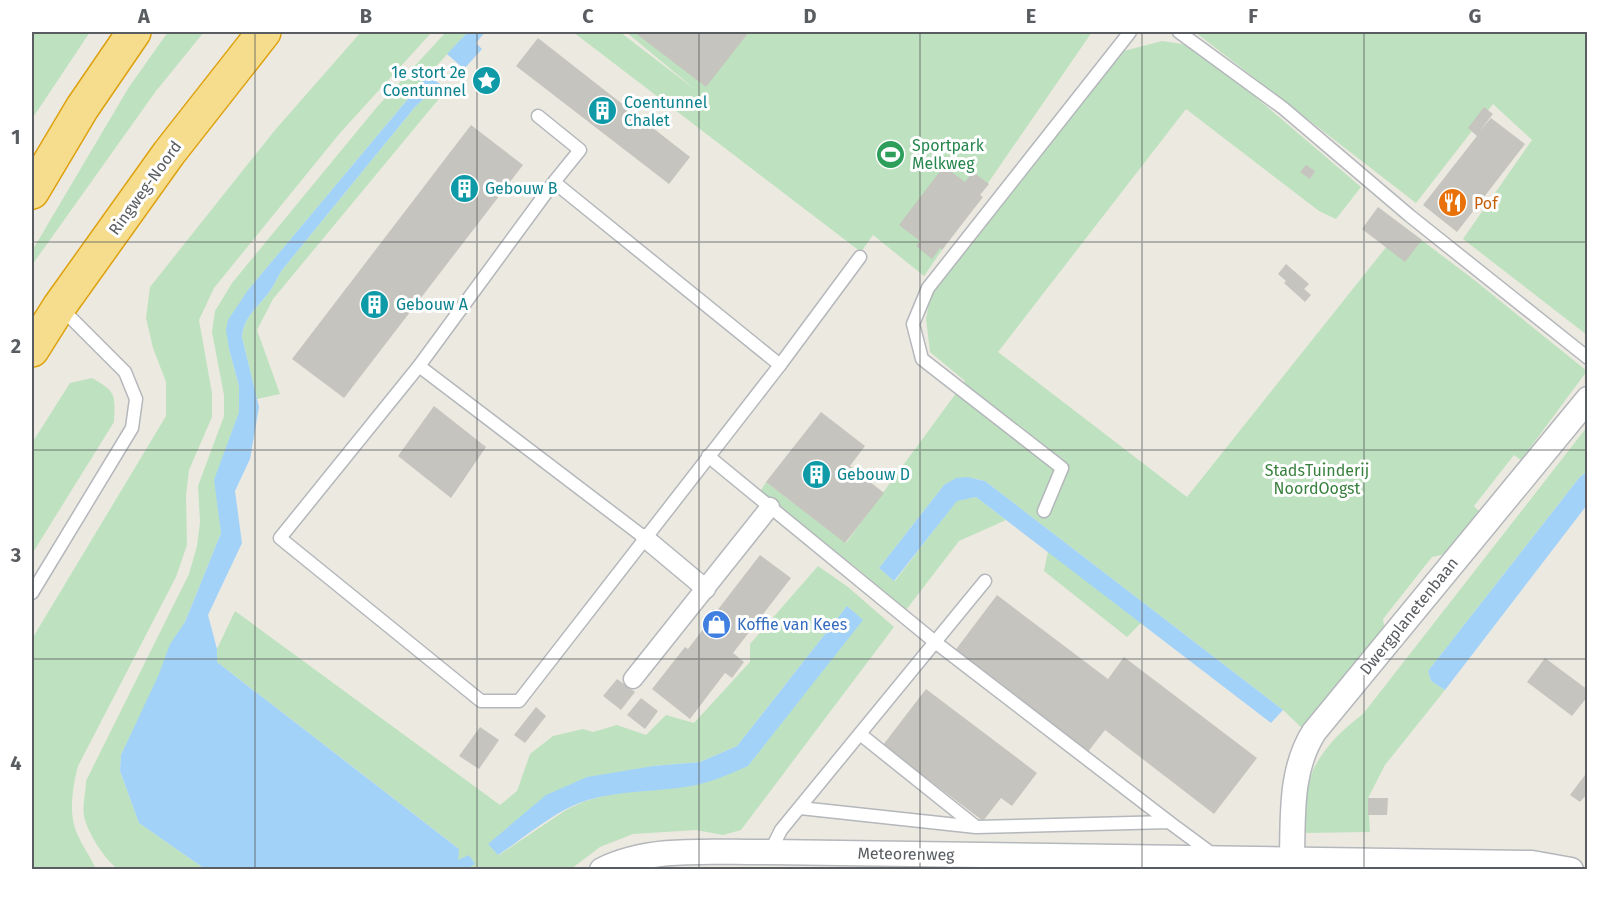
<svg xmlns="http://www.w3.org/2000/svg" width="1619" height="901" viewBox="0 0 1619 901" font-family="'Fira Sans',sans-serif">
<style>
.green{fill:#bee2bf;fill-rule:evenodd}
.water{fill:#a3d2f9}
.building{fill:#c6c4be}
.lines{fill:none;stroke-linecap:round;stroke-linejoin:round}
.service-casing{stroke:#b4b7bb;stroke-width:15}
.pedestrian-casing{stroke:#b4b7bb;stroke-width:21}
.minor-casing{stroke:#b4b7bb;stroke-width:27}
.motorway-casing{stroke:#dea10e;stroke-width:36}
.service{stroke:#fff;stroke-width:12}
.pedestrian{stroke:#fff;stroke-width:18}
.minor{stroke:#fff;stroke-width:24}
.motorway{stroke:#f6dd8e;stroke-width:33}
.grid{fill:none;stroke:#595d61;stroke-width:1.5;stroke-opacity:0.55}
.labels{text-anchor:middle;dominant-baseline:central;stroke-width:6;stroke-linejoin:round;paint-order:stroke}
.culture-label{font-size:16px;fill:#0d838f;stroke:#fff;text-anchor:start}
.leisure-label{font-size:16px;fill:#27864d;stroke:#fff;text-anchor:start}
.street-label{font-size:16px;fill:#595d61;stroke:#fff}
.food-label{font-size:16px;fill:#c56008;stroke:#fff;text-anchor:start}
.park-label{font-size:16px;fill:#39803e;stroke:#fff}
.shop-label{font-size:16px;fill:#366cbe;stroke:#fff;text-anchor:start}
.neatline{fill:none;stroke:#595d61;stroke-width:2}
.grid-label{font-size:20px;text-anchor:middle;font-weight:bold;fill:#595d61}
</style>
<rect width="100%" height="100%" fill="#ece9e1"/>
<g class="green">
<polygon points="32,32 90,32 32,119"/>
<polygon points="168,32 204,32 156,91 32,265 32,251 129,87"/>
<path d="M361 32H432L340 133 214 288 199 320 212 393V417L189 470 186 495 187 545 176 577 78 766C73 785 69 810 75 828 79 841 89 854 95 867L99 869H32V639L166 416V382L153 348 146 318 150 287 275 130Z"/>
<path d="M446 32H468L428 75 248 290 229 349 239 386V412L215 479 221 533 185 622 121 755 120 771 139 823 205 869H118C105 860 87 832 84 816 82 806 86 792 86 781L189 574 197 546 200 522 198 486 224 416V395L212 332 215 311 232 283 377 107Z"/>
<polygon points="573,32 620,32 697,91 626,32 1092,32 924,276 873,235 861,252"/>
<polygon points="1195,32 1587,32 1587,335 1463,239 1532,140 1493,104 1416,203"/>
<path d="M1162 41 1189 45 1203 52 1361 187 1336 219 1319 211 1186 109 998 352 1187 497 1403 226 1473 279 1587 371 1521 460 1514 455 1474 506 1479 511 1446 554 1432 557 1383 619 1385 632 1304 730 1283 710 985 481C968 477 959 476 944 485L879 568 895 581 957 500 976 497 1006 520 959 541 906 610 859 570 760 492 766 482 846 543 965 381 930 352 926 319 930 297 1120 52Z"/>
<path d="M440 84 447 89 273 299 257 330 280 394 257 399 242 337C243 319 256 308 267 295 273 288 277 278 282 270L415 107Z"/>
<path d="M92 378C117 392 115 395 114 422L32 554V443L70 383Z"/>
<path d="M1587 427V471L1579 478 1428 671 1431 681 1445 690 1385 765 1368 798 1370 832 1305 833C1305 822 1304 810 1305 800 1308 763 1335 735 1363 714Z"/>
<polygon points="1048,551 1141,623 1127,637 1044,571"/>
<path d="M818 566 848 587 894 627 741 830 723 835 696 830 633 834 600 847 571 869H465L475 864 457 860 458 848 217 662V649L235 611 500 805 517 791 530 754 553 736 583 729 593 732 617 725 646 735 666 715 694 723 750 662V644ZM847 606 862 620 748 766 692 786 615 793 585 801 566 810 499 855 489 844 546 796 653 766 700 762 737 746Z"/>
</g>
<g class="water">
<polygon points="468,32 485,32 476,43 482,49 464,69 447,54"/>
<path d="M428 75 440 84 415 107 282 270C277 278 273 288 267 295 256 308 243 319 242 337L259 407 250 459 235 491 242 543 208 615 217 649V662L459 849 458 860 469 855 475 864 465 870 205 869 139 823 120 771 121 755 159 674 170 644 185 622 221 533 214 480 239 412V386L229 349 226 330 228 320 248 290Z"/>
<polygon points="1587,471 1587,505 1445,690 1431,681 1428,671 1579,478"/>
<polygon points="967,477 985,481 1283,710 1271,723 976,497 957,501 894,581 879,568 944,485 956,478"/>
<path d="M847 606 863 620 748 766C730 774 712 782 692 786 657 792 622 790 588 800 555 810 526 837 498 855L488 844 546 795 587 777 653 766 700 762 737 746Z"/>
</g>
<g class="building">
<polygon points="634,32 749,32 706,87"/>
<polygon points="538,38 690,157 669,184 516,66"/>
<polygon points="1484,107 1493,114 1479,132 1491,118 1525,144 1457,232 1423,205 1477,136 1468,128"/>
<polygon points="471,125 523,165 344,398 292,359"/>
<polygon points="1306,165 1315,171 1310,179 1300,172"/>
<polygon points="944,166 965,182 973,172 989,184 980,195 983,197 942,250 940,248 932,259 916,246 920,241 899,225"/>
<polygon points="1378,207 1422,240 1405,262 1362,229"/>
<polygon points="1286,264 1309,284 1304,289 1311,295 1305,302 1284,283 1286,281 1278,274"/>
<polygon points="434,406 486,447 451,498 398,456"/>
<polygon points="821,412 865,446 850,466 884,493 845,543 766,482"/>
<polygon points="760,555 791,578 733,653 744,662 732,678 725,673 690,719 652,689 685,647 688,649 707,624 704,621 713,609 716,612"/>
<polygon points="997,595 1108,679 1124,657 1257,758 1214,814 1105,730 1087,753 954,652"/>
<polygon points="1545,658 1588,690 1588,696 1572,716 1527,682"/>
<polygon points="617,679 635,692 621,710 603,696"/>
<polygon points="926,689 1037,773 1012,806 1001,798 983,821 883,745"/>
<polygon points="641,698 658,711 645,729 627,715"/>
<polygon points="536,707 546,716 525,743 514,735"/>
<polygon points="480,727 499,740 479,769 459,756"/>
<polygon points="1588,771 1588,793 1580,802 1570,795"/>
<polygon points="1368,798 1388,798 1387,815 1368,815"/>
</g>
<g class="lines">
<defs>
<g id="service">
<polyline points="1179,32 1283,108 1410,216 1588,358"/>
<polyline points="538,116 580,150 554,182 780,365 519,701 481,701 280,538 419,366 554,182"/>
<polyline points="780,365 860,257"/>
<polyline points="419,366 645,538"/>
<polyline points="708,456 935,642 1169,822"/>
<polyline points="1044,511 1062,468 922,359 913,324 928,288 1130,32"/>
<polyline points="32,593 132,428 136,399 125,372 60,307"/>
<polyline points="860,734 975,826"/>
<polyline points="800,808 976,827 1169,822 1215,856"/>
<polyline points="770,852 781,830 985,581"/>
</g>
<g id="pedestrian">
<polyline points="645,538 706,589"/>
<polyline points="633,679 770,507"/>
</g>
<g id="minor">
<path d="M1292 859C1293 815 1290 770 1314 732L1588 399"/>
<path d="M602 870C653 845 715 853 770 852L1532 863 1571 870"/>
</g>
<g id="motorway">
<polyline points="32,192 82,108 134,32"/>
<polyline points="32,350 59,307 169,153 264,32"/>
</g>
</defs>
<use href="#service" class="service-casing"/>
<use href="#pedestrian" class="pedestrian-casing"/>
<use href="#minor" class="minor-casing"/>
<use href="#motorway" class="motorway-casing"/>
<use href="#service" class="service"/>
<use href="#pedestrian" class="pedestrian"/>
<use href="#minor" class="minor"/>
<use href="#motorway" class="motorway"/>
</g>
<path class="grid" d="M255 32V870M477 32V870M699 32V870M920 32V870M1142 32V870M1364 32V870M32 242H1588M32 450H1588M32 659H1588"/>
<defs>
<symbol id="sight-disc" viewBox="-11 -11 22 22"><circle r="9.5" fill="#0f9aa8" stroke="#fff"/><path d="M0-6L1.8-2.2L6-1.7L2.9 1.2L3.7 5.4L0 3.3L-3.7 5.4L-2.9 1.2L-6-1.7L-1.8-2.2Z" fill="#fff"/></symbol>
<symbol id="building-disc" viewBox="-11 -11 22 22"><circle r="9.5" fill="#0f9aa8" stroke="#fff"/><path d="M-4-6H4V6H1V3H-1V6H-4ZM-2.5-4.3h1.7v1.8h-1.7ZM.8-4.3h1.7v1.8H.8ZM-2.5-1h1.7V.8h-1.7ZM.8-1h1.7V.8H.8Z" fill="#fff"/></symbol>
<symbol id="stadium-disc" viewBox="-11 -11 22 22"><circle r="9.5" fill="#2e9e5b" stroke="#fff"/><path d="M0-5a6.5 5 0 1 0 0 10a6.5 5 0 1 0 0-10ZM-3.5-1.8h7v3.6h-7Z" fill="#fff"/></symbol>
<symbol id="restaurant-disc" viewBox="-11 -11 22 22"><circle r="9.5" fill="#e8710a" stroke="#fff"/><path d="M-5-6h1v4h1v-4h1v4h1v-4h1v5L-1.5 .5V6h-2V.5L-5-1ZM5-6V6H3V1.5H1.5Q1.5-4 5-6Z" fill="#fff"/></symbol>
<symbol id="shop-disc" viewBox="-11 -11 22 22"><circle r="9.5" fill="#3f7fe0" stroke="#fff"/><path d="M-5-2.5h2.3a2.7 3.5 0 0 1 5.4 0H5L5.5 6h-11ZM-1.5-2.5h3a1.5 2.3 0 0 0-3 0Z" fill="#fff"/></symbol>
</defs>
<g fill-rule="evenodd">
<use href="#sight-disc" x="470" y="64" width="33" height="33"/>
<use href="#building-disc" x="586" y="94" width="33" height="33"/>
<use href="#stadium-disc" x="874" y="138" width="33" height="33"/>
<use href="#building-disc" x="448" y="172" width="33" height="33"/>
<use href="#restaurant-disc" x="1436" y="186" width="33" height="33"/>
<use href="#building-disc" x="358" y="288" width="33" height="33"/>
<use href="#building-disc" x="800" y="458" width="33" height="33"/>
<use href="#shop-disc" x="700" y="608" width="33" height="33"/>
</g>
<g class="labels">
<g class="culture-label">
<text x="466" y="72" text-anchor="end">1e stort 2e<tspan x="466" dy="18">Coentunnel</tspan></text>
<text x="624" y="102">Coentunnel<tspan x="624" dy="18">Chalet</tspan></text>
<text x="485" y="188">Gebouw B</text>
<text x="396" y="304">Gebouw A</text>
<text x="837" y="474">Gebouw D</text>
</g>
<g class="leisure-label">
<text x="912" y="145">Sportpark<tspan x="912" dy="18">Melkweg</tspan></text>
</g>
<g class="street-label">
<text transform="translate(145 188) rotate(-54)">Ringweg-Noord</text>
<text transform="translate(1409 616) rotate(-51)">Dwergplanetenbaan</text>
<text transform="translate(906 854) rotate(1)">Meteorenweg</text>
</g>
<g class="food-label">
<text x="1474" y="203">Pof</text>
</g>
<g class="park-label">
<text x="1317" y="470">StadsTuinderij<tspan x="1317" dy="18">NoordOogst</tspan></text>
</g>
<g class="shop-label">
<text x="737" y="624">Koffie van Kees</text>
</g>
</g>
<rect width="1619" height="901" fill="none" stroke="#ffffff" stroke-width="66"/>
<rect x="33" y="33" width="1553" height="835" class="neatline"/>
<g class="grid-label">
<text x="144" y="23">A</text>
<text x="366" y="23">B</text>
<text x="588" y="23">C</text>
<text x="810" y="23">D</text>
<text x="1031" y="23">E</text>
<text x="1253" y="23">F</text>
<text x="1475" y="23">G</text>
<text x="16" y="144">1</text>
<text x="16" y="353">2</text>
<text x="16" y="562">3</text>
<text x="16" y="770">4</text>
</g>
</svg>
